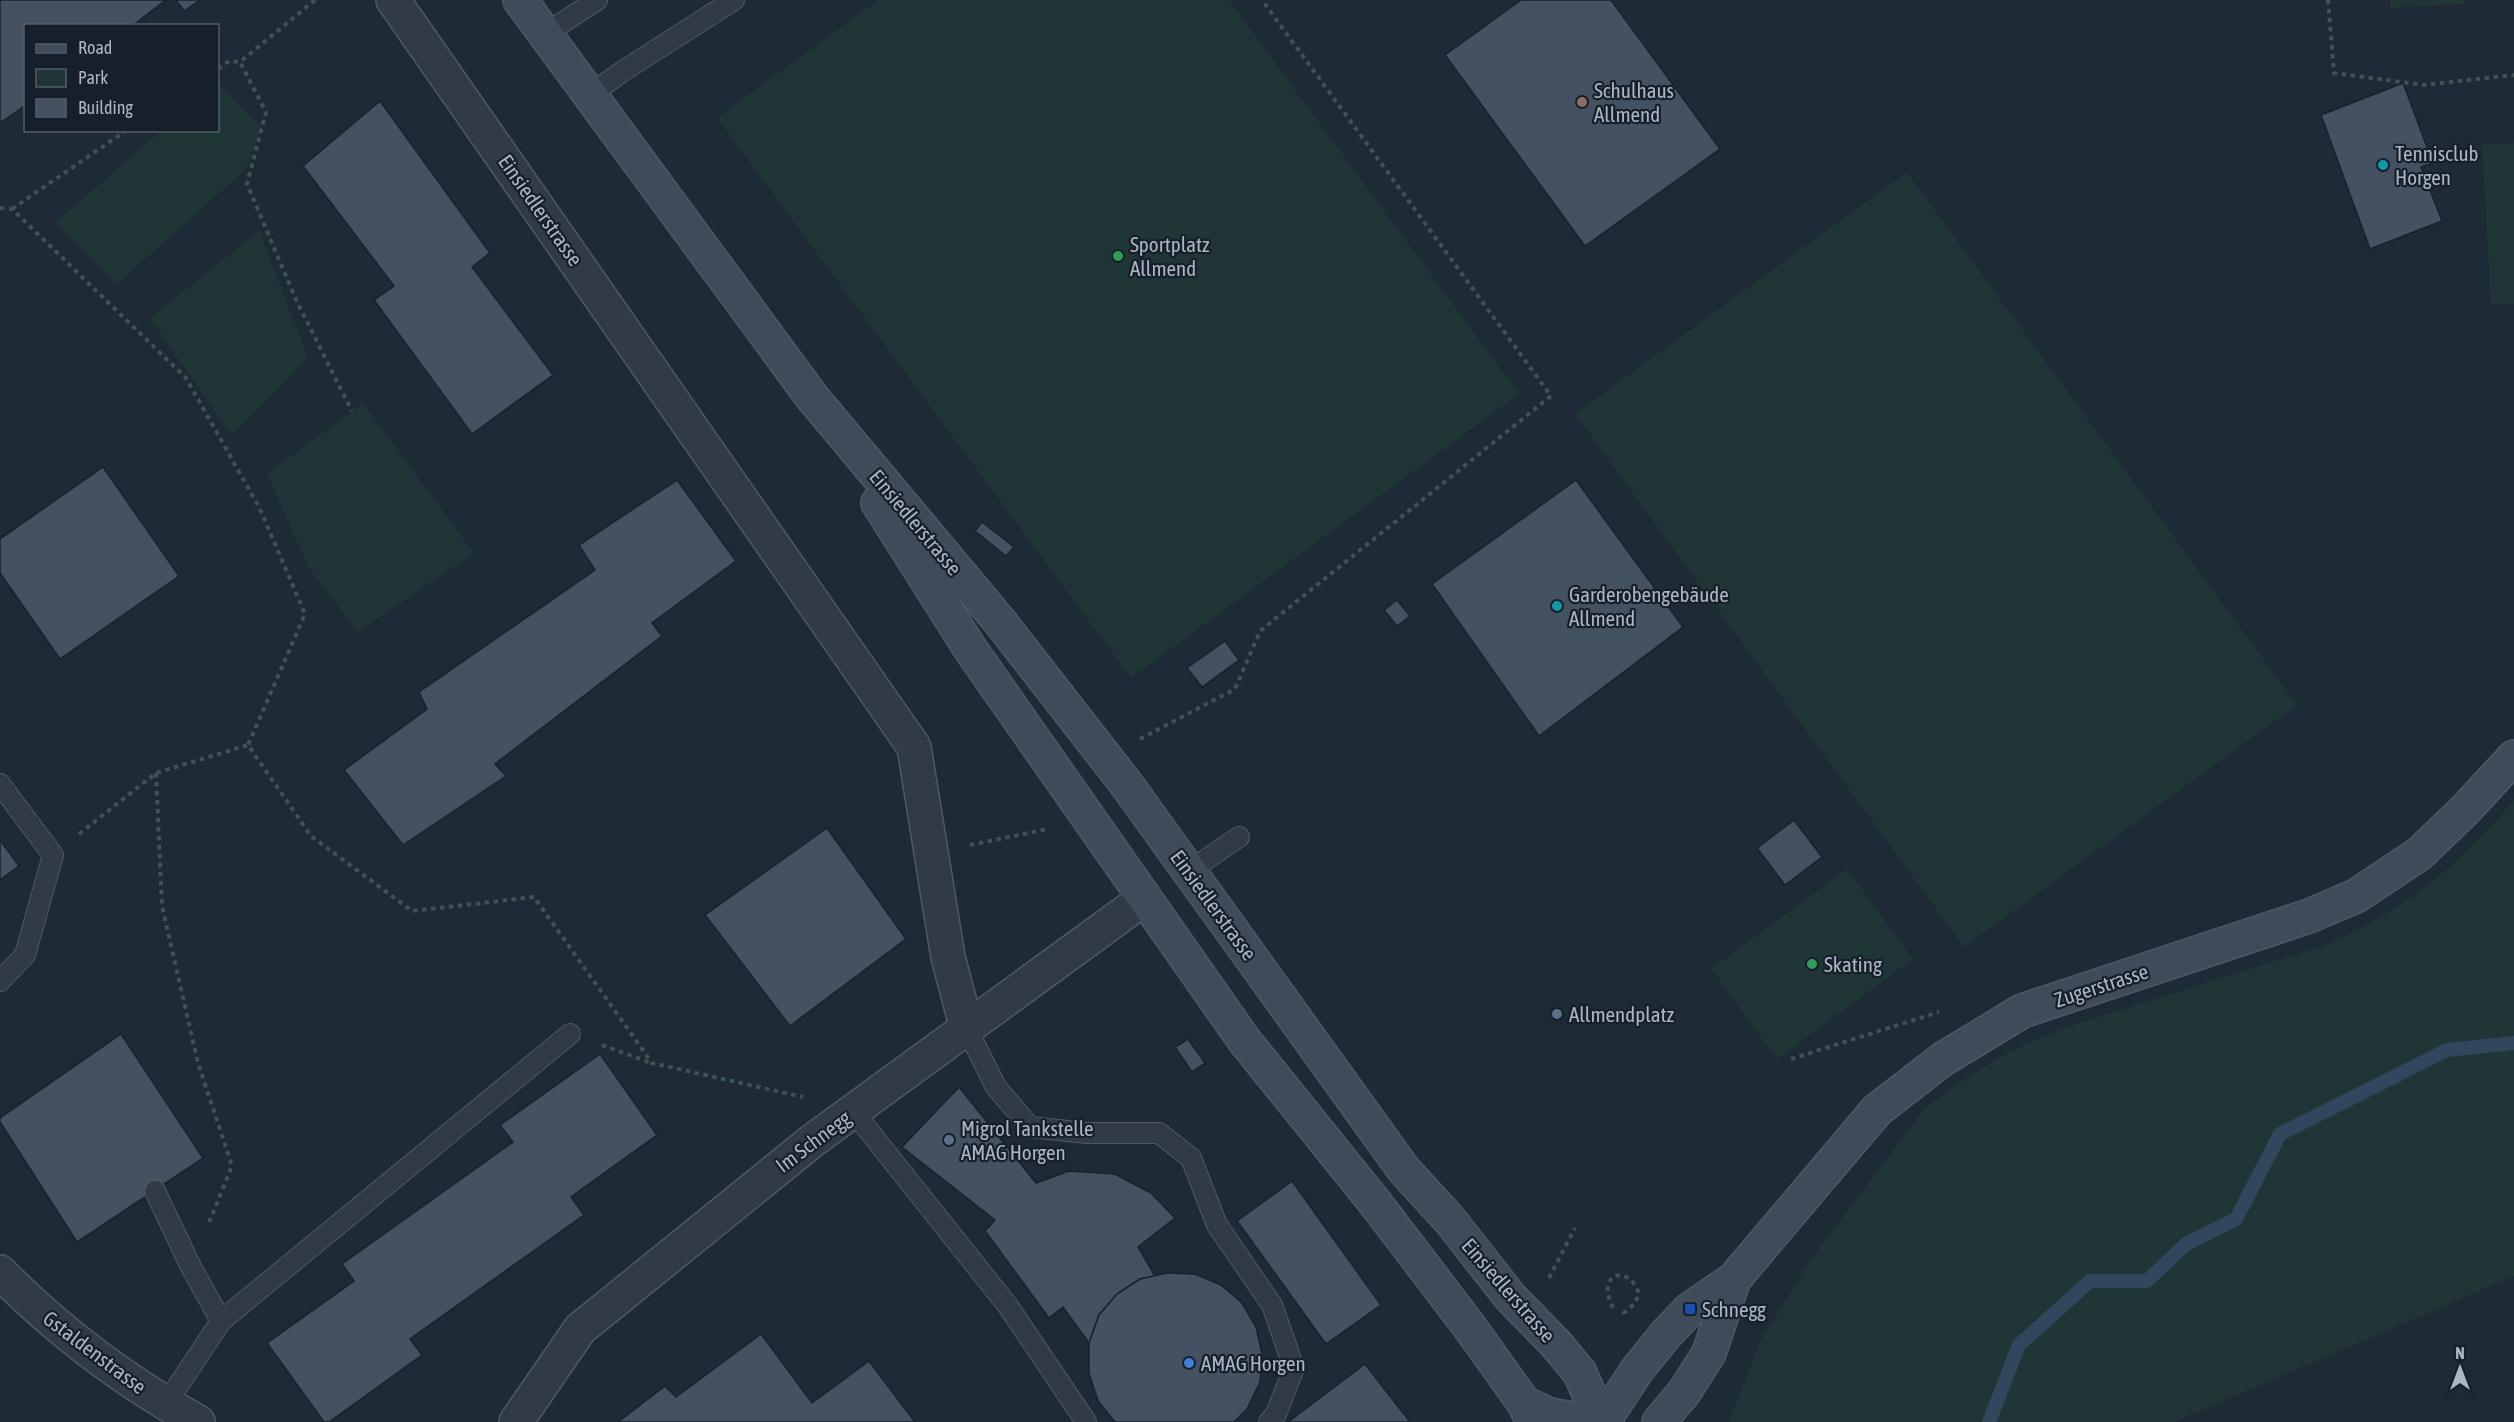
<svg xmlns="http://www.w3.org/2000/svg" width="2514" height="1422" viewBox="0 0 2514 1422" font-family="'Asap Condensed',sans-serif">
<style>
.green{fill:#203636}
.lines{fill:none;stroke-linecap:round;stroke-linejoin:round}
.stream{stroke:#30475d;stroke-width:14}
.building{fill:#445160;stroke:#19222c;stroke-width:1.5}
.lane-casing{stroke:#4f5964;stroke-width:22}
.street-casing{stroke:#4f5964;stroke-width:36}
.secondary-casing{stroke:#4f5964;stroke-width:36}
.path{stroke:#3d5354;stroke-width:4;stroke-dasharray:4.5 4.5;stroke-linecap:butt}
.lane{stroke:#313b46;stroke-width:20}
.street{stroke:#313b46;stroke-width:33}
.secondary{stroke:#3f4b59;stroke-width:33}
.education-dot{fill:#8d6e63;stroke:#17202a;stroke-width:2}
.culture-dot{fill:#0f9aa8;stroke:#17202a;stroke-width:2}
.leisure-dot{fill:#2e9e5b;stroke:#17202a;stroke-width:2}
.service-dot{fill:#5c6f8a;stroke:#17202a;stroke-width:2}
.transit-dot{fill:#1a4fb4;stroke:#17202a;stroke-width:2}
.shop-dot{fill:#3f7fe0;stroke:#17202a;stroke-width:2}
.labels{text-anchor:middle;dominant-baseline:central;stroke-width:4.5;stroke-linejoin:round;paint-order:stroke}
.poi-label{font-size:21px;fill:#abb6c4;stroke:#17202a;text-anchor:start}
.street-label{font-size:21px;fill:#abb6c4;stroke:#17202a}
</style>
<rect width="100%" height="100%" fill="#1e2a35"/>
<g class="green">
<polygon points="878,0 1229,0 1519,394 1131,678 717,118"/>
<polygon points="2390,0 2465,0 2465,4 2390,8"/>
<polygon points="218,83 262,128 245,170 117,284 55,223 161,131 218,130"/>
<polygon points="2514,143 2514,304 2491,305 2482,144"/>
<polygon points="1907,172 2297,705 1964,947 1575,414"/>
<polygon points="259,231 308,357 232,436 150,318"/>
<polygon points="363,403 474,553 358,632 309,568 267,474"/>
<path d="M2514 800V1276L2174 1422H1729L1760 1341 1814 1255 1925 1108 1962 1081 1997 1059 2034 1040 2073 1025 2326 945C2409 907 2455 869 2514 800Z"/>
<polygon points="1847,869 1913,959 1777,1059 1711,969"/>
</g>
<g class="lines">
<polyline class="stream" points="1989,1422 2019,1345 2090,1281 2147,1281 2186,1244 2236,1219 2280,1134 2447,1050 2514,1043"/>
</g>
<g class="building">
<polygon points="0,0 166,0 132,26 26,26 26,105 0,123"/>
<polygon points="176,0 200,0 184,11"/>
<polygon points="1521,0 1611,0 1720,149 1585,246 1445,55"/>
<polygon points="2403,83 2433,163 2421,167 2442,221 2370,249 2321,115"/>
<polygon points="380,101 490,253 472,267 553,375 472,434 374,300 394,286 303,166"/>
<polygon points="103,467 179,576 60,659 0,573 0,539"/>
<polygon points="677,480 736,561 652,623 662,636 495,764 506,776 403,845 344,770 427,709 419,692 595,570 579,545"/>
<polygon points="1576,480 1683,627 1539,736 1432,584"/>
<polygon points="982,522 1014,547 1006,556 975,531"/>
<polygon points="1397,600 1410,616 1397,626 1384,610"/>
<polygon points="1225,641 1239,660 1202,687 1187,668"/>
<polygon points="1794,820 1822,857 1785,885 1757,848"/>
<polygon points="827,828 906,939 790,1026 705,915"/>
<polygon points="0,840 19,866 0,880"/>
<polygon points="121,1034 203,1158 77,1242 0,1122 0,1118"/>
<polygon points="1188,1039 1205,1063 1192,1072 1175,1047"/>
<polygon points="600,1054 657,1135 571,1197 584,1215 410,1339 422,1355 329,1422 324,1422 267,1343 354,1281 342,1264 513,1142 500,1125"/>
<polygon points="959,1087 1036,1183 1069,1171 1115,1174 1151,1193 1175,1218 1138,1247 1155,1276 1140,1279 1117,1294 1099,1315 1089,1343 1063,1307 1049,1318 985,1231 995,1220 902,1147"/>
<polygon points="1292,1181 1381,1305 1326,1344 1237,1221"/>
<polygon points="1167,1273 1195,1274 1221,1285 1242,1303 1256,1327 1262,1354 1260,1382 1247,1409 1234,1422 1115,1422 1098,1401 1089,1373 1089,1343 1099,1315 1117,1294 1140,1279"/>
<polygon points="761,1334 812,1403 869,1361 915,1422 618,1422 665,1386 676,1397"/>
<polygon points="1365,1364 1410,1422 1288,1422"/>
</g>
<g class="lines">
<defs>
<g id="lane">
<polyline points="545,34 597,0"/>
<polyline points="590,95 623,71 734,0"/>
<polyline points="0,784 53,855 25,955 0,981"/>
<polyline points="1189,871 1239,837"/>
<polyline points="967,1029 996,1087 1030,1127 1087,1133 1159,1133 1191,1158 1217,1225 1272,1305 1294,1368 1276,1414 1269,1422"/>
<polyline points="853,1111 1008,1306 1086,1422"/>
<polyline points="155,1191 191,1267 221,1321 166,1404"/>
<polyline points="221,1321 570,1034"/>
</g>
<g id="street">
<polyline points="393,0 914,747 948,957 967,1029"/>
<path d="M0 1272C58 1331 126 1382 198 1422"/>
<polyline points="516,1422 580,1329 812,1141 1145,898"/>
</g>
<g id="secondary">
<polyline points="520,0 812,397 1001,623 1127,785 1404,1170 1449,1219 1511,1298 1556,1344 1580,1373 1601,1422"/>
<polyline points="878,503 971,650 1244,1040 1376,1204 1469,1326 1524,1403 1533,1422"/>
<polyline points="1524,1403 1550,1415 1589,1422"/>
<polyline points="1603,1422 1637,1370 1667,1333 1690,1309 1734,1279 1877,1110 1943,1059 2022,1011 2309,916 2356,896 2419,854 2464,811 2514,757"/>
<polyline points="1659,1422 1685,1391 1709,1353 1734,1279"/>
</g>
</defs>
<use href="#lane" class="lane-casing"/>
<use href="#street" class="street-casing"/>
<use href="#secondary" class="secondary-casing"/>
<g class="path">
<polyline points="315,0 240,62 266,112 247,184 297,302 352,411"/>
<polyline points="2328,0 2334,73 2424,85 2514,75"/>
<polyline points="218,69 229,61 240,62"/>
<polyline points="0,208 12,209 186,378 260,509 305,614 248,745"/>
<polyline points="12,209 127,130"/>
<polyline points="1140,739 1235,689 1260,631 1551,396 1262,0"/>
<polyline points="156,773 162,906 198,1063 232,1166 208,1225"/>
<polyline points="79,834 156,773 248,745 311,836 412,911 534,897 652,1063 803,1097"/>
<polyline points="970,845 1048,829"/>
<polyline points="602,1045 651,1063"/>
<polyline points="1791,1059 1939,1012"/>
<polyline points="1549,1278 1575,1228"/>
<path d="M1613 1308C1595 1272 1629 1263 1639 1294L1635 1303 1624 1313 1627 1317"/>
</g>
<use href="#lane" class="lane"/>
<use href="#street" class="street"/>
<use href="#secondary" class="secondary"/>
</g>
<circle class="education-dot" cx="1582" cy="102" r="6"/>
<g class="culture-dot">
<circle cx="2383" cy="165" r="6"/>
<circle cx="1557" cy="606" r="6"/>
</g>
<g class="leisure-dot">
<circle cx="1118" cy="256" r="6"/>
<circle cx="1812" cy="964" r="6"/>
</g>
<g class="service-dot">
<circle cx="1557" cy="1014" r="6"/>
<circle cx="949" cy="1140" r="6"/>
</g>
<rect class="transit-dot" x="1684" y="1303" width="12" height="12" rx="3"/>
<circle class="shop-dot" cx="1189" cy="1363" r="6"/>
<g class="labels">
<g class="poi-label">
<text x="1594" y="90">Schulhaus<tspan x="1594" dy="24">Allmend</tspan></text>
<text x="2395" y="153">Tennisclub<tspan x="2395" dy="24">Horgen</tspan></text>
<text x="1130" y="244">Sportplatz<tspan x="1130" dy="24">Allmend</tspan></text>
<text x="1569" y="594">Garderobengebäude<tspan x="1569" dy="24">Allmend</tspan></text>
<text x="1824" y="964">Skating</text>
<text x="1569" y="1014">Allmendplatz</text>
<text x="961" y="1128">Migrol Tankstelle<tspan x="961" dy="24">AMAG Horgen</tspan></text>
<text x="1702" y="1309">Schnegg</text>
<text x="1201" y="1363">AMAG Horgen</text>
</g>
<g class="street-label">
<text transform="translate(541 210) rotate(55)">Einsiedlerstrasse</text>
<text transform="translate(916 522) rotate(50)">Einsiedlerstrasse</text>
<text transform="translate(1214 905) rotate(54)">Einsiedlerstrasse</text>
<text transform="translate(2101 985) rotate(-18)">Zugerstrasse</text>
<text transform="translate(813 1141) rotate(-37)">Im Schnegg</text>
<text transform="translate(1509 1290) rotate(49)">Einsiedlerstrasse</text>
<text transform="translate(95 1352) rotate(37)">Gstaldenstrasse</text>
</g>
</g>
<rect x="24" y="24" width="195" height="108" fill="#17202a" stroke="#525c68" stroke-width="1.5"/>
<rect x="36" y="44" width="30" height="9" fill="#3f4b59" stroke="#525c68" stroke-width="1.5"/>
<text x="78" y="54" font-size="18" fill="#abb6c4">Road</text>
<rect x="36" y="69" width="30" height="18" fill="#203636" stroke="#525c68" stroke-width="1.5"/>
<text x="78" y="84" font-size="18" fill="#abb6c4">Park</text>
<rect x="36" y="99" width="30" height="18" fill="#445160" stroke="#525c68" stroke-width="1.5"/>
<text x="78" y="114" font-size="18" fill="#abb6c4">Building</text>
<g transform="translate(2460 1368)" stroke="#17202a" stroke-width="4.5" paint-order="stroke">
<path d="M0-4.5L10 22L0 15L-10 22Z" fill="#abb6c4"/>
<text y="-9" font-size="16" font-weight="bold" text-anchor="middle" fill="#abb6c4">N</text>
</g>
</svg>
